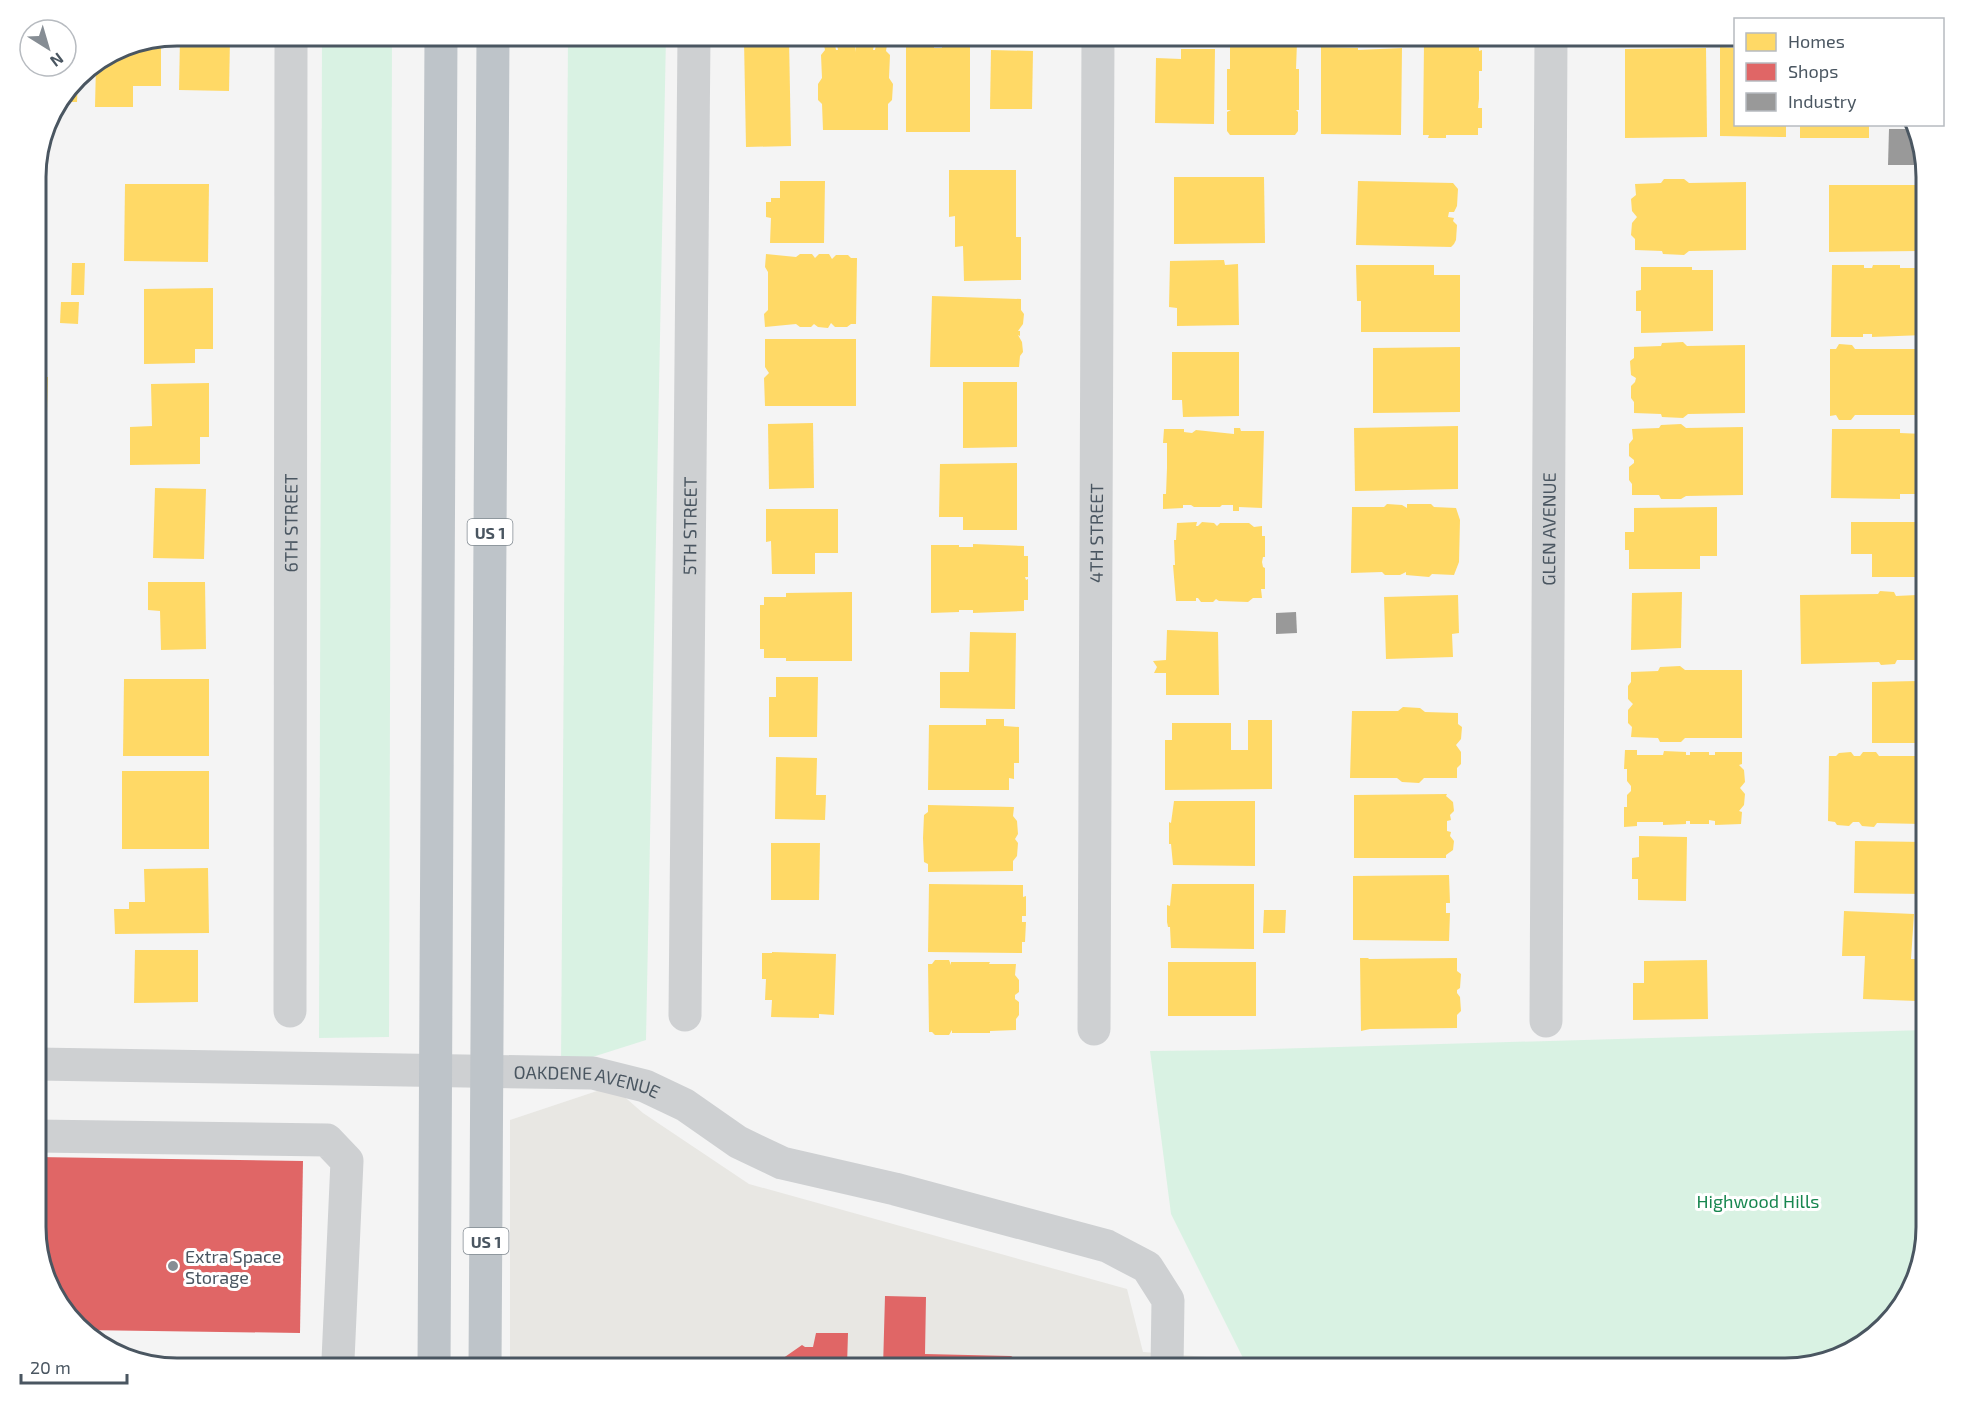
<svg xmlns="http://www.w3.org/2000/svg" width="1962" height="1404" viewBox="0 0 1962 1404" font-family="'Exo 2',sans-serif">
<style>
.commercial{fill:#e8e7e3}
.green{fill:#d9f2e3}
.homes{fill:#ffd966}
.shops{fill:#e06666}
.industry{fill:#999}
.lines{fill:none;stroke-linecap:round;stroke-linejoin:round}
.minor{stroke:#ced0d2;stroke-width:33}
.highway{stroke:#bec4c9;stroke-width:33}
.poi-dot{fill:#868d94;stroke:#fff;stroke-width:2}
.labels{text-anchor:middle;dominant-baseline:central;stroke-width:6;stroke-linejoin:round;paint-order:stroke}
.shield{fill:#fff;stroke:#808990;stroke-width:1.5}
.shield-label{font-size:16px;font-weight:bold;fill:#4a5661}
.street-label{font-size:18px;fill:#4a5661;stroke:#fff}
.park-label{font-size:18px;fill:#17864f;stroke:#fff}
.poi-label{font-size:18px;fill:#4a5661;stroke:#fff;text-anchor:start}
.rim{fill:none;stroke:#4a5661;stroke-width:3}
</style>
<rect width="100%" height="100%" fill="#f4f4f4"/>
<polygon class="commercial" points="612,1086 643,1113 749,1184 1127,1289 1143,1352 1244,1360 1244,1368 510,1368 510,1120"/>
<g class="green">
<polygon points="322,36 392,36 389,1037 319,1038"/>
<polygon points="568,36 666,36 646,1040 561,1067"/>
<polygon points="1926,1030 1926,1227 1897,1312 1847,1353 1784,1368 1244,1368 1244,1360 1171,1214 1150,1051 1236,1050"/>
</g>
<g class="homes">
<polygon points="180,38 230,39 229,91 179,90"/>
<polygon points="789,38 791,146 746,147 744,40"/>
<polygon points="161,39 161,86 133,86 133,107 95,107 96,64 124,47"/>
<polygon points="1240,39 1262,40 1262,44 1264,44 1264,40 1286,39 1285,42 1297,42 1296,69 1299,69 1299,110 1296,110 1298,112 1298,131 1295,135 1230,135 1227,131 1227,112 1231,110 1227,110 1227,69 1230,69 1230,43 1241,43"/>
<polygon points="841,40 850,40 855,44 856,52 856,44 861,40 870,40 874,45 873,50 875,50 876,45 887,45 886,51 890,55 889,78 893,84 892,100 888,104 888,130 823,130 822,104 818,100 818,84 822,78 821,55 825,50 824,45 835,45 836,50 838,50 837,45"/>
<polygon points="1430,40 1447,40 1447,43 1479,43 1479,51 1482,50 1482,71 1479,71 1479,99 1478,108 1482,108 1482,128 1478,128 1478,135 1446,135 1446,138 1428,138 1429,135 1423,135 1424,43 1430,43"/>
<polygon points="906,45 934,45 934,48 942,48 942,45 970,45 970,132 906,132"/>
<polygon points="1321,47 1358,48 1358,50 1402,48 1401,135 1321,134"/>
<polygon points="1720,47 1736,48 1736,124 1786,124 1786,137 1720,136"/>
<polygon points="1706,48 1707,137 1625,138 1625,49"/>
<polygon points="1181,49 1215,49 1214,124 1155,123 1156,58 1181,59"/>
<polygon points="991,50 1033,51 1032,109 990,109"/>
<polygon points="78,80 77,102 61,102"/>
<rect x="1800" y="124" width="69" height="14"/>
<polygon points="949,170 1016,170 1016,237 1021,237 1021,280 964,281 963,246 955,247 955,216 949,217"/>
<polygon points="1174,177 1264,177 1265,243 1174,244"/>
<polygon points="1664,179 1684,179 1689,183 1746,182 1746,250 1689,251 1684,255 1663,254 1662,251 1635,250 1635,239 1631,235 1632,223 1637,217 1632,211 1631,199 1636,195 1635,184 1661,183"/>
<polygon points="780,181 825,181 824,243 770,243 771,218 766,217 766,202 771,202 771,198 780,198"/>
<polygon points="1358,181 1453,183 1458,189 1457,206 1454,212 1449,212 1448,217 1454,218 1453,221 1457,225 1456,240 1454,244 1451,247 1356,245"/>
<polygon points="125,184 209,184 208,262 124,261"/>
<polygon points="1829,185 1918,185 1918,251 1829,252"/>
<polygon points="766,254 796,257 800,254 812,254 815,258 819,254 829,254 832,259 836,255 848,255 851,258 857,258 856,324 851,324 847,327 835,327 831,323 828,328 818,327 814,324 811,327 800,327 796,324 765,327 764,314 768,310 768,272 765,267"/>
<polygon points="1224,260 1225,265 1238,264 1239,325 1177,326 1177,308 1169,307 1170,261"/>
<polygon points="72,263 85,263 84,295 71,295"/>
<polygon points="1356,265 1434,265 1434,275 1460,275 1460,332 1361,332 1361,301 1357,301"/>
<polygon points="1832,265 1864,265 1864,268 1872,268 1873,265 1900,265 1900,268 1925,268 1926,323 1924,323 1924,335 1872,337 1872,334 1863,334 1863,337 1831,337"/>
<polygon points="1641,267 1692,267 1692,270 1713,270 1713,331 1641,333 1641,311 1636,311 1636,291 1641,290"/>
<polygon points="213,288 213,349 195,349 195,363 144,364 144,289"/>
<polygon points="932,296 1021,299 1021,310 1024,314 1023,324 1018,331 1020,331 1020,336 1018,335 1022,342 1023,352 1020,356 1019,367 930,367"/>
<polygon points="61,302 79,302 78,324 60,323"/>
<polygon points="765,339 856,339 856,406 765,406 764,378 769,373 765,367"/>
<polygon points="1683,342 1687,346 1745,345 1745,413 1688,414 1683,418 1662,417 1661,414 1634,413 1634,402 1631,398 1631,386 1635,382 1636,378 1631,375 1630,361 1634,358 1634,347 1661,346 1662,343"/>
<polygon points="1839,344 1852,345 1855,349 1922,349 1921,360 1925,364 1925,377 1922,379 1922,386 1925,388 1925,400 1920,404 1921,415 1855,415 1851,420 1839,420 1836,415 1830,416 1830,349 1836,349"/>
<polygon points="1460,347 1460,412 1373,413 1373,348"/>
<polygon points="1172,352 1239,352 1239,416 1183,417 1182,400 1172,400"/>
<polygon points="36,377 48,377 46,446 36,445"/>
<polygon points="963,382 1017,382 1017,447 963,448"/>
<polygon points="209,383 209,437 200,437 200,464 130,465 130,427 152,426 151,384"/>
<polygon points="813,423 814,488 769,489 768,424"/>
<polygon points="1681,424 1686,428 1743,427 1743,495 1686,496 1681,499 1661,499 1659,495 1632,495 1632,484 1629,480 1629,467 1634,463 1634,460 1629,456 1629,444 1633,439 1632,429 1659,428 1661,425"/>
<polygon points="1458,426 1458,489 1355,491 1354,428"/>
<polygon points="1234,428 1240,428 1241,431 1264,431 1262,508 1239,507 1239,511 1233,511 1233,505 1222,505 1220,507 1194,507 1191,505 1183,505 1183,508 1163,509 1163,494 1166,494 1167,468 1167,443 1163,443 1164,429 1184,429 1184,432 1192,433 1196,430 1234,434"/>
<polygon points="1832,429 1900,429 1900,433 1924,434 1924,441 1926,441 1926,487 1923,487 1924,494 1900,494 1900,499 1831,498"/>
<rect x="36" y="456" width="10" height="70"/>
<polygon points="1017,463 1017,530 963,530 963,517 939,517 940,464"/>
<polygon points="155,488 206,489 204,559 153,558"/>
<polygon points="1387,504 1402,505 1407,508 1407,504 1431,504 1434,507 1456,508 1460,520 1459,562 1454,575 1432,574 1429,577 1406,575 1406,572 1400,575 1385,575 1382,572 1351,573 1352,507 1384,507"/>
<polygon points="1717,507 1717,556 1700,556 1700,569 1629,569 1629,550 1625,550 1625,532 1634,532 1634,508"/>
<polygon points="766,509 838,509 838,553 815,553 815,574 772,574 771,541 766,542"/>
<polygon points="1197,522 1196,526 1198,526 1202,522 1214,523 1217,526 1220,523 1249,523 1254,527 1262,526 1262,536 1265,536 1265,557 1263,557 1262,562 1263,567 1265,568 1265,589 1261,589 1262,598 1253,598 1248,602 1219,601 1216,599 1213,602 1201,602 1198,598 1196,598 1196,601 1176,601 1173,565 1175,565 1174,540 1176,540 1177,523"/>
<polygon points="1851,522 1916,522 1916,539 1921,539 1921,556 1917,556 1917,577 1872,577 1872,554 1851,554"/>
<polygon points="36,541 44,541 45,608 36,608"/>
<polygon points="973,544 1024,546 1024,556 1028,556 1028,577 1025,577 1026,580 1028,579 1028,600 1024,600 1024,611 973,613 973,610 959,610 959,612 931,613 931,545 959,545 959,547 973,547"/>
<polygon points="148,582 205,582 206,649 161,650 160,611 148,610"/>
<polygon points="1880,591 1894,592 1896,596 1917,595 1918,606 1921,611 1920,623 1918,627 1920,631 1921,644 1918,649 1918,660 1897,660 1895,664 1881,665 1879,662 1801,664 1800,595 1878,594"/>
<polygon points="852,592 852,661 786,661 786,658 764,658 764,649 760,649 760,605 764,605 764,597 786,597 786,593"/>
<polygon points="1682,592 1681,648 1631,650 1632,593"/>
<polygon points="1458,595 1459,633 1452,634 1453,657 1386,659 1384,597"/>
<polygon points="1167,630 1218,632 1219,695 1166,695 1166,673 1154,673 1157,667 1153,661 1166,660"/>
<polygon points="970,632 1016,633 1015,709 940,708 940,672 969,672"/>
<rect x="36" y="633" width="7" height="91"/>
<polygon points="1680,666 1685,670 1742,670 1742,738 1685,738 1681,742 1660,742 1658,738 1631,737 1632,727 1628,723 1628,710 1633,704 1628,699 1628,686 1631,682 1631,672 1658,671 1660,667"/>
<polygon points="776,677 818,677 817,737 769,737 769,697 776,697"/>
<polygon points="124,679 209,679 209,756 123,756"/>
<polygon points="1917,681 1917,695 1922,696 1922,713 1916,714 1917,743 1872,743 1872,682"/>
<polygon points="1403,707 1420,708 1425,712 1458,713 1458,724 1462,727 1461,739 1456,745 1461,752 1461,764 1457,768 1457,778 1424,778 1419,783 1402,782 1397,778 1350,778 1352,711 1398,711"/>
<polygon points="986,719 1004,719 1004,726 1019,727 1019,763 1014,763 1014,779 1009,778 1009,790 928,790 929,725 986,725"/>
<polygon points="1248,720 1272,720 1272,789 1165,790 1165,740 1172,740 1172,723 1231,723 1231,750 1248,750"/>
<polygon points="1625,750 1637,750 1637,755 1663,755 1664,751 1686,752 1686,755 1690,755 1690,752 1709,752 1709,755 1715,755 1715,752 1742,752 1742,764 1739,765 1744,770 1745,782 1740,788 1745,794 1744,805 1739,811 1742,812 1741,824 1715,825 1715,821 1709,820 1709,824 1690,824 1690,821 1686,821 1686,824 1663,825 1663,822 1637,822 1637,826 1624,827 1624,807 1627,807 1627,795 1631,791 1631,786 1627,781 1627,769 1624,769"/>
<polygon points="1851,752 1854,756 1860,756 1863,752 1876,752 1879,756 1923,756 1922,766 1926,770 1926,785 1922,790 1926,795 1926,809 1922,814 1921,824 1877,823 1874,827 1862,826 1859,822 1853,822 1849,826 1837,825 1835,822 1828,821 1829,756 1836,756 1839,753"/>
<rect x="36" y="757" width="8" height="73"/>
<polygon points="776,757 817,758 816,795 826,795 825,820 775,819"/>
<rect x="122" y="771" width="87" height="78"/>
<polygon points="1447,794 1446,796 1453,802 1454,811 1450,815 1451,820 1447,821 1447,831 1451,832 1450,836 1454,841 1453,850 1446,855 1446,858 1354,858 1354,795"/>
<polygon points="1174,801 1255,801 1255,866 1173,865 1171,844 1169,844 1169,822 1171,823"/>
<polygon points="928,805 1014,807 1013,816 1017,821 1018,834 1015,839 1018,843 1017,856 1013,861 1013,871 928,872 928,864 924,862 923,838 924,815 928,812"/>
<polygon points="1639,836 1687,837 1686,901 1638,900 1638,879 1632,879 1632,858 1639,857"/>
<polygon points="1855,841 1925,842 1924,894 1854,893"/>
<polygon points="771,843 820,843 819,900 771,900"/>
<polygon points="36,851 41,851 42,924 36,924"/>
<polygon points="208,868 209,933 115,934 114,909 129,909 129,902 145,902 144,869"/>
<polygon points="1449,875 1450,903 1446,903 1446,913 1450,913 1449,941 1353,940 1353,876"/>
<polygon points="929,884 1023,885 1023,897 1026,896 1026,916 1022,916 1022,922 1026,922 1025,942 1022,942 1022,953 928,952"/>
<polygon points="1172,884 1254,884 1254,949 1171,948 1170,927 1168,927 1167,922 1167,905 1170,906"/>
<polygon points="1264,910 1286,910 1285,933 1263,933"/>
<polygon points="1844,911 1914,914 1911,959 1919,959 1917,1001 1863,999 1865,956 1842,956"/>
<polygon points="135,950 198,950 198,1002 134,1003"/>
<polygon points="772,952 836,954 834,1015 819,1014 819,1018 771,1017 772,1000 765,1000 766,979 762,979 762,953 772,953"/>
<polygon points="1360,958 1368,958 1369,959 1457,958 1457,971 1461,974 1460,988 1457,990 1457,993 1460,997 1461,1011 1457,1015 1457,1028 1370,1029 1361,1031"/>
<polygon points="935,960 949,960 951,965 951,962 990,962 989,964 1016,964 1015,975 1019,980 1019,992 1015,995 1015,999 1019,1002 1019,1015 1016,1019 1016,1030 990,1031 990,1033 952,1033 952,1030 949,1035 935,1035 932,1032 929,1032 928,964 932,964"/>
<polygon points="1707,960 1708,1019 1633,1020 1633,983 1644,983 1644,961"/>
<rect x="1168" y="962" width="88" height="54"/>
</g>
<g class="shops">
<polygon points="36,1157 303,1161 300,1333 83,1330 55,1297 36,1235"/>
<polygon points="885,1296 926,1297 925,1354 1011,1356 1030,1368 883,1368"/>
<polygon points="816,1333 848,1333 847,1366 866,1366 866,1368 769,1368 802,1345 805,1347 813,1347"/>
</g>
<g class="industry">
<polygon points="1889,129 1915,129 1923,165 1888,165"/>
<polygon points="1296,612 1297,633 1276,634 1276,613"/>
</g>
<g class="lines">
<g class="minor">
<path id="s1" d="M290 1011 291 36"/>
<path id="s2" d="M685 1015 694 36"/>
<path id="s3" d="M1546 1021 1551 36"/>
<path id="s4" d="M1094 1029 1098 36"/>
<path id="s5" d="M36 1064 593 1073 645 1086 685 1105 738 1142 782 1163 895 1189 1107 1246 1147 1267 1168 1300 1167 1368"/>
<polyline points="36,1136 327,1140 347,1161 338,1360 335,1368"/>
</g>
<g class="highway">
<polyline points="434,1368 441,36"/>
<polyline points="485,1368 493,36"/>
</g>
</g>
<circle class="poi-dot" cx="173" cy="1266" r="6"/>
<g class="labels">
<g class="shield">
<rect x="467.5" y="519" width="45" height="26" rx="4.5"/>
<rect x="463.5" y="1228" width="45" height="26" rx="4.5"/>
</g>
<g class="shield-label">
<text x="490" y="532">US 1</text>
<text x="486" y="1241">US 1</text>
</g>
<g class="street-label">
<text stroke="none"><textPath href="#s1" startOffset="488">6TH STREET</textPath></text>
<text stroke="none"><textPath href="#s2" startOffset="489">5TH STREET</textPath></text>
<text stroke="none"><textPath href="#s3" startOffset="492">GLEN AVENUE</textPath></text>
<text stroke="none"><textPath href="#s4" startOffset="496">4TH STREET</textPath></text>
<text stroke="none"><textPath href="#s5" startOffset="552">OAKDENE AVENUE</textPath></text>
</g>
<g class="park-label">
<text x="1758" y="1201">Highwood Hills</text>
</g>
<g class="poi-label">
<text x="185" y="1256">Extra Space<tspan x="185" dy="21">Storage</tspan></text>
</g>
</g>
<path d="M0 0H1962V1404H0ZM177 46H1785A131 131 0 0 1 1916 177V1227A131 131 0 0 1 1785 1358H177A131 131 0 0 1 46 1227V177A131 131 0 0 1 177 46Z" fill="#fff" fill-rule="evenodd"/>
<path class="rim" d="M177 46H1785A131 131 0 0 1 1916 177V1227A131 131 0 0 1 1785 1358H177A131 131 0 0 1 46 1227V177A131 131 0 0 1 177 46Z"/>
<rect x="1734" y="18" width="210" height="108" fill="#ffffff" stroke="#b7bbc0" stroke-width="1.5"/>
<rect x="1746" y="33" width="30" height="18" fill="#ffd966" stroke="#b7bbc0" stroke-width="1.5"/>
<text x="1788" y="48" font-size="18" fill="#4a5661">Homes</text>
<rect x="1746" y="63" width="30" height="18" fill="#e06666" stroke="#b7bbc0" stroke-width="1.5"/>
<text x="1788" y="78" font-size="18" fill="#4a5661">Shops</text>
<rect x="1746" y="93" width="30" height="18" fill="#999999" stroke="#b7bbc0" stroke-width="1.5"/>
<text x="1788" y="108" font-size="18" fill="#4a5661">Industry</text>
<g transform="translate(48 48) rotate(143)"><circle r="28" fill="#ffffff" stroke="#b7bbc0" stroke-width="1.5"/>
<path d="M0-4.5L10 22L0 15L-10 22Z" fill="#868d94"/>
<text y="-9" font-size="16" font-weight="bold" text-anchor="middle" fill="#4a5661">N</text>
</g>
<path d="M21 1374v9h106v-9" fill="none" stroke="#4a5661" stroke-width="3"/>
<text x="30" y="1374" font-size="18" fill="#4a5661" stroke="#ffffff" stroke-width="4.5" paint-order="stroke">20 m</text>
</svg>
